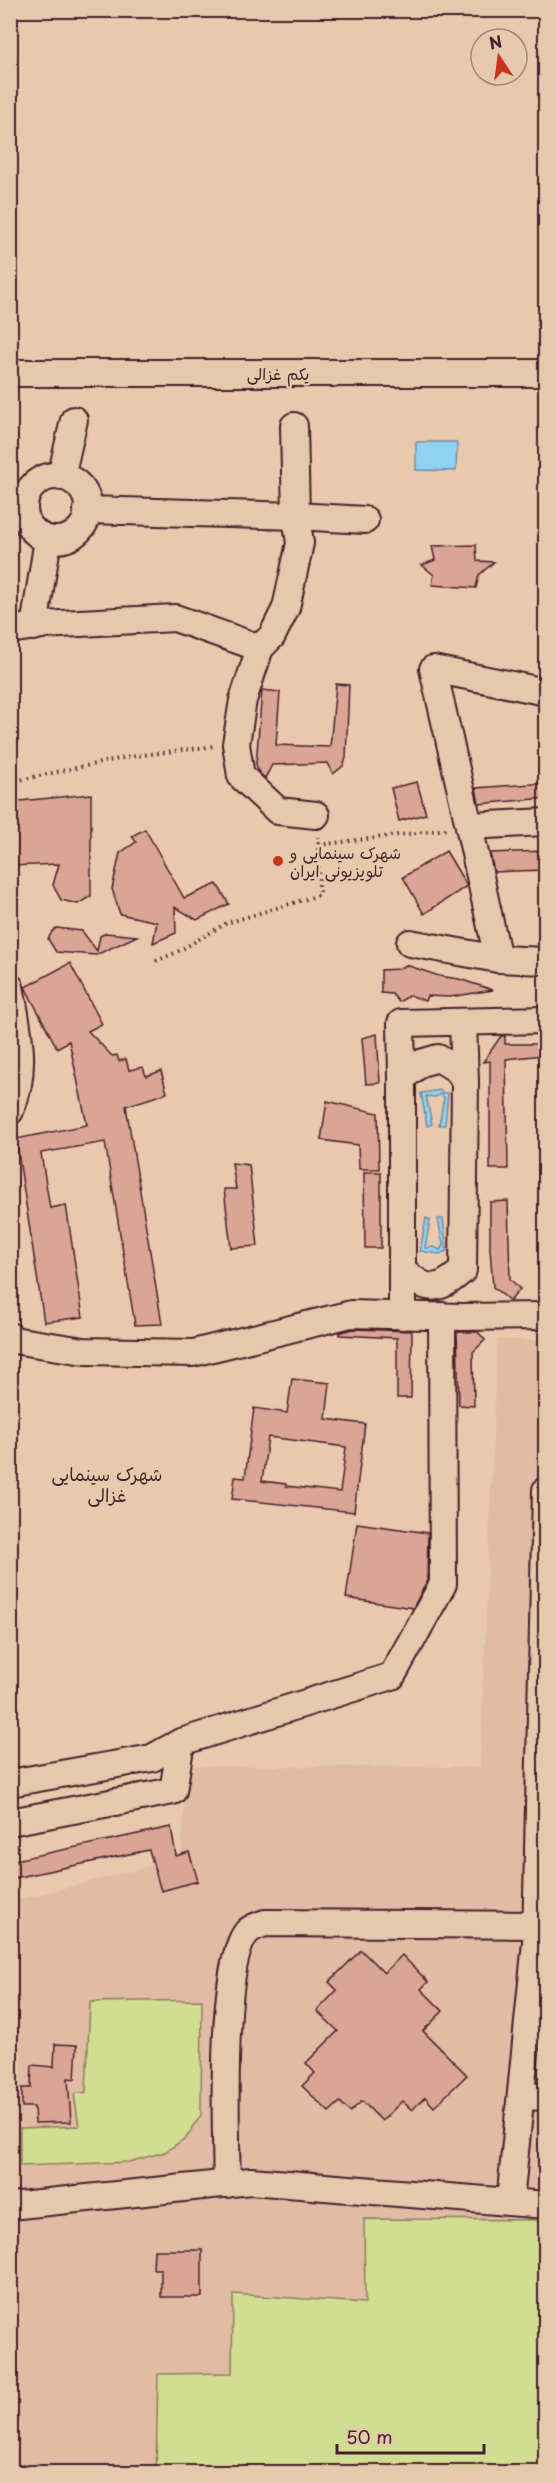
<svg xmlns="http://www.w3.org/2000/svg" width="556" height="2483" viewBox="0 0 556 2483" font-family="'Playpen Sans','Playpen Sans Arabic',sans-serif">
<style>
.built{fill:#e1bba4}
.green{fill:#d1dd90;stroke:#8e7e5e;stroke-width:1.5}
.water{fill:#90d2f1;stroke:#748aa2;stroke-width:1.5}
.building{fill:#daa595;stroke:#4a1f2b;stroke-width:1.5;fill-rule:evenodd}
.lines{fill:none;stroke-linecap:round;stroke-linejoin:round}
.minor-casing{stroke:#4a1f2b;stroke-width:30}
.path{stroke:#4a1f2b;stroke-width:4;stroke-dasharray:1.5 4.5;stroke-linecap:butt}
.minor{stroke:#e4c9ac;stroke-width:26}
.poi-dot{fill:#c8321e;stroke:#e4c9ac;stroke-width:2}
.labels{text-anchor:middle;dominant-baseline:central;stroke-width:4.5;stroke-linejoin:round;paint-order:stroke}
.street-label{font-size:16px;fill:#4a1f2b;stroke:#e4c9ac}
.poi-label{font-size:16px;fill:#4a1f2b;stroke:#e4c9ac;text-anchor:start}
.neighbourhood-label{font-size:18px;fill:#4a1f2b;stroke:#e4c9ac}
</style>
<rect width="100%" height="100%" fill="#e9c9ad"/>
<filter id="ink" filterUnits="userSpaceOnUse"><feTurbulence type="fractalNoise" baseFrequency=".0167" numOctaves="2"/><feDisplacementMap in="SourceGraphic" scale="12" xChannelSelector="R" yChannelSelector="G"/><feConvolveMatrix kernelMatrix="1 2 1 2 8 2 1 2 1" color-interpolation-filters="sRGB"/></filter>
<g filter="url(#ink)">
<polygon class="built" points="497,1340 545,1340 545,2472 11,2472 11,1902 181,1858 187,1766 480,1767"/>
<g class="green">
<polygon points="202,2000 201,2115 187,2137 165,2152 129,2162 20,2166 20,2128 79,2126 74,2094 86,2092 90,2002"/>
<polygon points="364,2219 545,2220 545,2472 156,2472 158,2374 232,2373 233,2294 365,2303"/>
</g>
<g class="water">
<polygon points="416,442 457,442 456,471 416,470"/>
<polygon points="440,1090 443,1093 448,1093 445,1125 439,1125 444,1098 441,1094 435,1097 426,1096 432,1124 427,1126 421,1093"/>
<polygon points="426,1218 430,1220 425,1248 434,1247 440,1250 443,1245 438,1219 443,1219 447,1251 439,1254 420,1251"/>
</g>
<g class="building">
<polygon points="476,545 477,561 494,562 479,575 476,588 432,585 434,575 422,565 435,560 432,546"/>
<polygon points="336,684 349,685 346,758 343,766 333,774 328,763 272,765 265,778 259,773 256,764 262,690 280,692 276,745 330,747"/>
<polygon points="417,782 426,814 399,821 391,788"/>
<polygon points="546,783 546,798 479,804 476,788"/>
<polygon points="91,794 91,896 78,904 61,900 53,885 59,864 10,866 10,802"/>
<polygon points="145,829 184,898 217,884 229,904 197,920 175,907 176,933 153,943 157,922 120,914 112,889 120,853 136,842 132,836"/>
<polygon points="446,851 467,886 424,914 403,877"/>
<polygon points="546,851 546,870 515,871 494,872 490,853"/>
<polygon points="56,928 82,931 97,951 100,936 106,933 137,936 96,955 56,952 48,939 52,932"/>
<polygon points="70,963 102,1024 88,1031 112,1056 117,1055 119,1061 126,1059 129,1070 143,1067 146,1076 161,1071 167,1093 126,1106 162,1324 135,1325 105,1142 41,1153 50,1208 66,1205 83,1317 44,1322 16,1139 87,1125 69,1041 57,1048 25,987"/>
<polygon points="406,965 439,976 459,979 493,990 450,997 427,996 425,1001 410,995 399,1002 392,994 381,993 381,970 399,969"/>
<polygon points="377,1034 380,1083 366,1084 362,1038"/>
<polygon points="501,1036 505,1036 505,1044 542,1044 543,1055 506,1059 508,1169 490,1169 490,1061 483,1062"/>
<polygon points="327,1101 378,1113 379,1169 359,1169 358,1145 321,1140"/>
<polygon points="232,1163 249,1165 258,1246 231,1248 224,1189 236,1189"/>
<polygon points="364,1172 381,1172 381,1248 365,1248"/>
<polygon points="508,1201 510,1279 520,1289 510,1301 493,1287 490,1249 490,1202"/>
<polygon points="353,1329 412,1331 411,1398 397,1398 397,1338 339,1335 339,1333"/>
<polygon points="457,1332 478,1332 485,1340 473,1352 474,1406 459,1405"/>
<path d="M292 1379 330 1383 326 1419 365 1424 354 1512 232 1499 235 1477 245 1478 254 1408 287 1413ZM268 1437 346 1447 340 1492 286 1486V1484L262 1481Z"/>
<polygon points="357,1523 428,1533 427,1581 413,1608 346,1598"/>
<polygon points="171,1827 176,1856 189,1852 198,1881 161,1891 149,1850 10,1879 10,1861"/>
<polygon points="361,1950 384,1973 402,1955 428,1982 421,1989 443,2011 423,2031 467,2075 434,2107 425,2097 412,2110 402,2101 382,2121 362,2101 350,2112 340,2102 329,2112 302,2086 315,2073 306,2063 338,2031 317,2011 337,1990 329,1982"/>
<polygon points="55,2044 77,2045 75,2079 68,2078 71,2122 35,2123 34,2107 22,2107 22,2088 31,2088 32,2065 54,2067"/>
<polygon points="154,2250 202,2250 202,2297 161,2297 161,2269 153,2269"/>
</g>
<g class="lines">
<defs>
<g id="minor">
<polyline points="10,373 546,373"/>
<circle cx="56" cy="508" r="32"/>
<polyline points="61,477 74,420"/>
<polyline points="87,510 296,516 365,520"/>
<polyline points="34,627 48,539"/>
<polyline points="10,630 42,625 175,618 260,648 243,700 236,744 241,776 278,811 316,815"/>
<polyline points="260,648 272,636 286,608 300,543 296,516 294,426"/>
<polyline points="469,826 433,669 546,692"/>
<polyline points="410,943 498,959 469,826 546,822"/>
<polyline points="498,959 546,961"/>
<path d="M10 987C18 1029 28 1071 10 1111"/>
<polyline points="463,1022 465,1082"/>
<polyline points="402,1078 401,1023 546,1020"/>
<path d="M402 1269C427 1293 438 1292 463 1270L465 1082 458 1070 438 1058 421 1063 402 1078V1316"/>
<polyline points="10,1336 13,1340 84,1351 193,1353 351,1314 462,1317 546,1316"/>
<polyline points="10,1783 152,1758 181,1742 392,1676 443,1584 442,1316"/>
<polyline points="10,1822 173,1791 181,1742"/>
<polyline points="521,2096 546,2097"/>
<path d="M227 2184C226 2139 219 1960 248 1931 252 1927 260 1925 265 1923L546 1925"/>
<polyline points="510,2202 536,1942 546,1490"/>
<polyline points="10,2206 251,2181 546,2205"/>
</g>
</defs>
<use href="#minor" class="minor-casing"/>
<g class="path">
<polyline points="10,782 128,757 214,746"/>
<polyline points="319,845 447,829"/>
<polyline points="156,961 177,952 227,923 319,895 318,837"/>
</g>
<use href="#minor" class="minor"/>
</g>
</g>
<circle class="poi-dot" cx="278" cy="861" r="6"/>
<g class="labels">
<g class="street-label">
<text x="278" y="373">یکم غزالی</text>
</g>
<g class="poi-label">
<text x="290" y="852">شهرک سینمایی و<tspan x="290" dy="18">تلویزیونی ایران</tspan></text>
</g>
<g class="neighbourhood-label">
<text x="107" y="1473">شهرک سینمایی<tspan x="107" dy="21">غزالی</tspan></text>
</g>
</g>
<rect width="556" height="2483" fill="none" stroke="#e4c9ac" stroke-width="36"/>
<rect x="18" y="18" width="520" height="2447" fill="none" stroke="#4a1f2b" stroke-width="2" filter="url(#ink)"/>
<g transform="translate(499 57) rotate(347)"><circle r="28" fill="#e4c9ac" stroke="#a68578" stroke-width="1.5"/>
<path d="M0-4.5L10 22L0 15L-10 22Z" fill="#c8321e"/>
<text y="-9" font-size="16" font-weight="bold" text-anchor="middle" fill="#4a1f2b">N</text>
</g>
<path d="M337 2444v9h147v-9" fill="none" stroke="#4a1f2b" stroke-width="3"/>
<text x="346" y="2444" font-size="18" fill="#4a1f2b" stroke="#e4c9ac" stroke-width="4.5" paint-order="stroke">50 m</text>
</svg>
